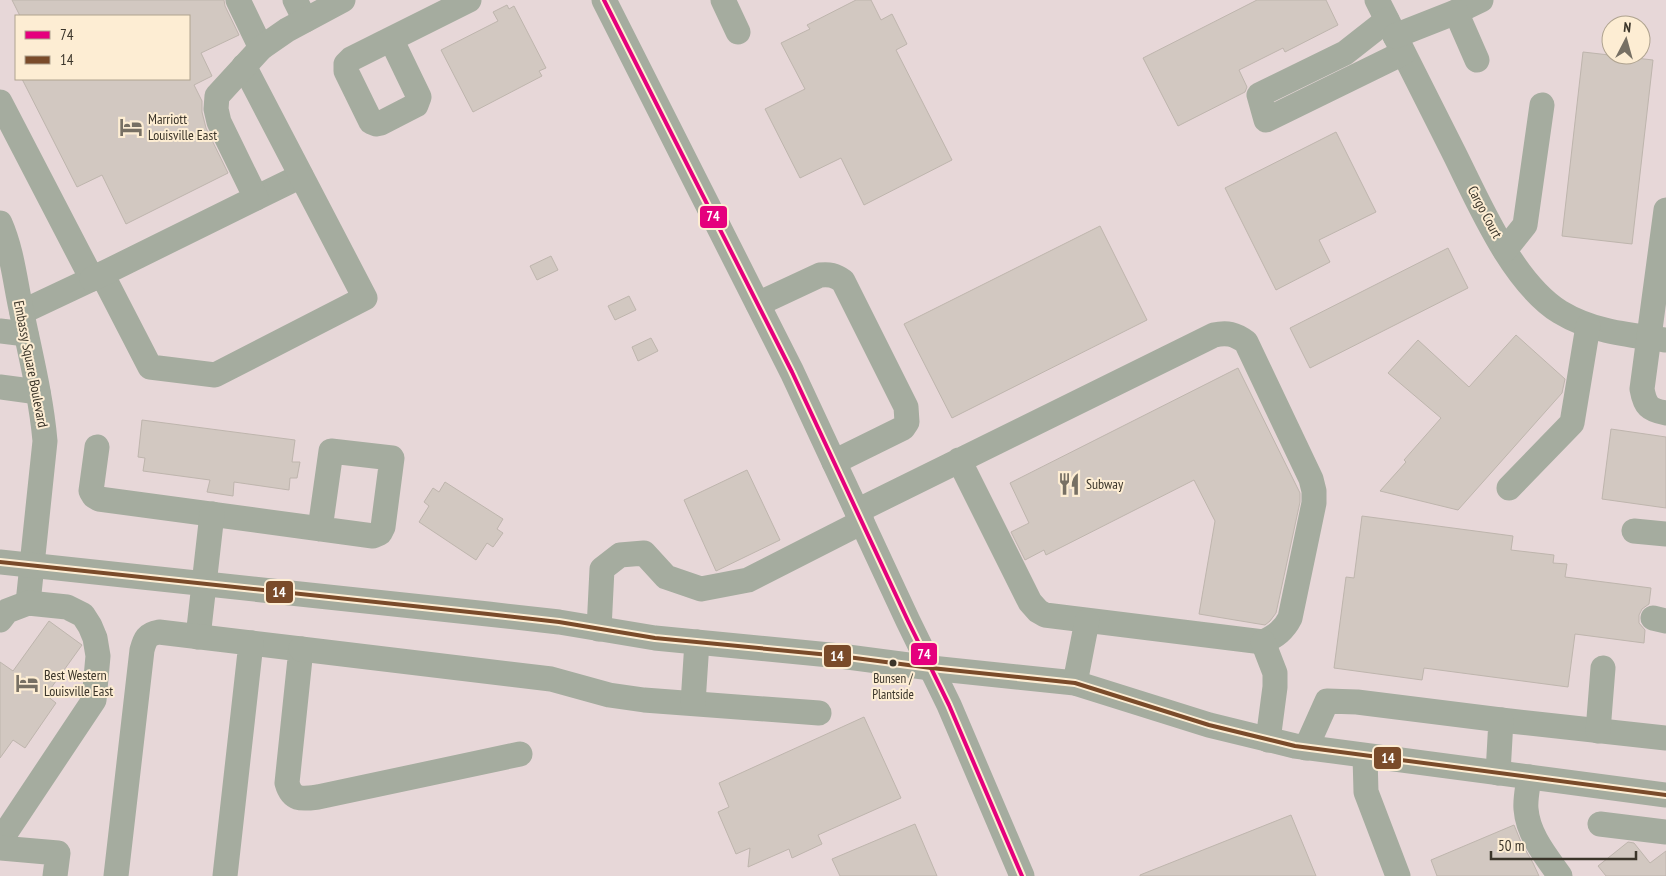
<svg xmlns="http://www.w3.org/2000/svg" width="1666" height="876" viewBox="0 0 1666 876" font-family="'PT Sans Narrow',sans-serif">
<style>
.industrial{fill:#e7d7d8;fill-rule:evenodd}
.building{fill:#d2c8c1;stroke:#beb5ad}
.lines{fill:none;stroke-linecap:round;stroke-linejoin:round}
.minor{stroke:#a5ac9f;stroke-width:25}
.bus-1-casing{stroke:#fdedd3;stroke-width:8}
.bus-2-casing{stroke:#fdedd3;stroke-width:8}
.bus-1{stroke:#e5007d;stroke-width:4}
.bus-2{stroke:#7a4b2a;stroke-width:4}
.bus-dot{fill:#3b352a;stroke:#fdedd3;stroke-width:2}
.labels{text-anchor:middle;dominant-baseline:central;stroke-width:4;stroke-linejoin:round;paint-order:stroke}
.bus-label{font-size:13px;fill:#3b352a;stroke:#fdedd3}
.poi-label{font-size:14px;fill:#3b352a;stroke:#fdedd3;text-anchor:start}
.street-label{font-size:14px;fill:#3b352a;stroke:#fdedd3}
.line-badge{stroke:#fdedd3;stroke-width:2}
.badge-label{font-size:14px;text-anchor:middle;font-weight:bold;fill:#fff}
</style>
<rect width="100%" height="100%" fill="#e6ded0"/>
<path class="industrial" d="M0 0H1666V876H0ZM16 16H189V79H16ZM1611 25H1641V55H1611Z"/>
<g class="building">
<polygon points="12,0 224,0 225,6 239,35 201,53 212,76 194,85 202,101 202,112 206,128 228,173 126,224 102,175 77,187 22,79 189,79 189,16 20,16"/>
<polygon points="856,0 871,0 881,20 892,14 907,44 896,50 952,160 864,205 841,158 800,178 765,109 805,89 781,43 810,29 807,25"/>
<polygon points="1257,0 1326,0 1338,25 1285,52 1283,48 1239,70 1247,87 1245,92 1178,126 1143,58"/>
<polygon points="507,5 509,9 514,6 546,68 539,71 542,76 473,112 441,50 498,21 493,12"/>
<polygon points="1583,52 1653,60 1632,244 1562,236"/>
<polygon points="1336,132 1376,212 1319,240 1330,262 1276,290 1225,188"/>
<polygon points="1100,226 1147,320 952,418 904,324"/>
<polygon points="1448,248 1468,288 1310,368 1290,328"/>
<polygon points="551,256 558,270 537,280 530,266"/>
<polygon points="629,296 636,310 615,320 608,306"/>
<polygon points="1516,335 1565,379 1562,393 1458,510 1380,491 1406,462 1404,460 1441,418 1388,373 1418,340 1469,387"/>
<polygon points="651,338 658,351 638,361 632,347"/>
<polygon points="1238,368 1300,493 1300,502 1276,613 1270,621 1265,625 1199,614 1215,521 1194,480 1046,555 1044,550 1025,560 1011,532 1029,523 1010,483"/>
<polygon points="142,420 295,440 292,462 300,462 297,478 290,478 289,490 234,482 233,496 207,492 210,480 143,471 145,458 138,457"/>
<polygon points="1611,429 1666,437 1666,508 1602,499"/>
<polygon points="747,470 780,540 716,571 684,500"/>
<polygon points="445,482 503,519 497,529 503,533 493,547 487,543 476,560 419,522 429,506 424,502 433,488 439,492"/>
<polygon points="1362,516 1513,536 1511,550 1554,555 1553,563 1567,564 1565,577 1651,588 1649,604 1642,609 1639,615 1639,623 1645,630 1644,643 1575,634 1568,687 1424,668 1422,680 1334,668 1346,577 1354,578"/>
<polygon points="49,621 82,645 46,695 56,703 25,748 13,740 0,758 0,662 13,671"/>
<polygon points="864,717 901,798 818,835 822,844 792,858 789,849 748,867 750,848 736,854 718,812 729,807 719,783"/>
<polygon points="1291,815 1316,876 1140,876 1140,875"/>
<polygon points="915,824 937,876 840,876 832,859"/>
<polygon points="1514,825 1521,842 1533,863 1539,876 1437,876 1431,860"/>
<polygon points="1628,842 1634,843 1650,863 1666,851 1666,876 1606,876 1598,866"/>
</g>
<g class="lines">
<g class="minor">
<polyline points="238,0 261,48"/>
<polyline points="295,0 305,20"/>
<polyline points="604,0 792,372 908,621 949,705 1022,876"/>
<polyline points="723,0 738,32"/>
<path d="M1377 0C1403 51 1428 102 1454 153 1479 203 1512 282 1560 312 1593 332 1629 335 1666 340"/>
<polyline points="1456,12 1481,0"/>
<polyline points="1387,20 1345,53 1259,95 1266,120 1403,53"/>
<polyline points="1395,36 1456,12 1477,60"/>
<polyline points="391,39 419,97 416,105 381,123 376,124 371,122 346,71 346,64 351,59 469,0"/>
<polyline points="0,102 92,279 22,312"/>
<polyline points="256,198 301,176"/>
<path d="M1666 210 1642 389C1645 406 1649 410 1666 413"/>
<path d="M0 223C12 250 15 281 21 309 30 353 41 396 45 441L28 603"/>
<polyline points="1505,250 1525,225 1542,105"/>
<polyline points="102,274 150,367 215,375 365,298 244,66"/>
<polyline points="92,279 256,198 219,122 216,109 217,96 261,48 287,30 343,0"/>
<path d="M758 304 820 275C829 274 835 275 843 281L906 407 907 422 903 428 834 462"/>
<polyline points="0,331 26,334"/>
<polyline points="0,387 38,392"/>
<polyline points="97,447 91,491 94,496 99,499 373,536 380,533 383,527 392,458 331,451 320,529"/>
<polyline points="1509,488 1572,423 1588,326"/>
<path d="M857 511 1214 335C1227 332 1235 334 1246 342L1311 479 1314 491V503L1290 618C1284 630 1276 636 1263 642L1045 615 1038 611 1030 602 959 460"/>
<polyline points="1634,531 1666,534"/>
<polyline points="0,562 488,614 559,622 655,638 840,656 931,668 1075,683 1209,725 1295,746 1666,795"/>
<polyline points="1653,618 1666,621"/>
<polyline points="0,620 7,611 28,603 67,607 83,615 90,626 95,638 98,656 94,700 0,841"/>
<polyline points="599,629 602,569 620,555 644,553 666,577 701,589 748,580 862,522"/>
<polyline points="198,637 212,514"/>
<polyline points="1263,642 1275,673 1275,687 1268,740"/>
<path d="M251 643 301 649 287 783C292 801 302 799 318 797L520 754"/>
<polyline points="301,649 551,679 609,695 644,700 819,713"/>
<polyline points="1075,683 1087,621"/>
<polyline points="693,703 697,642"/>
<polyline points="1501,720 1666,738"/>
<polyline points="1598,731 1603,668"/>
<polyline points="1306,748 1327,701 1357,702 1501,720 1498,773"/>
<polyline points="1365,756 1366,792 1398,876"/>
<path d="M1529 777C1528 787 1525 799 1526 809 1528 835 1546 856 1560 876"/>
<polyline points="1600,824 1666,832"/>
<polyline points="0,848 58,853 55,876"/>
<path d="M116 876 142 650C145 639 147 634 159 632L251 643 225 876"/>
</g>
<defs>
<polyline id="bus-1" points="604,0 792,372 908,621 949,705 1022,876"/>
<polyline id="bus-2" points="0,562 488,614 559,622 655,638 840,656 931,668 1075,683 1209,725 1295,746 1666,795"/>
</defs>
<use href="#bus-1" class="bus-1-casing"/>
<use href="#bus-2" class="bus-2-casing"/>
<use href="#bus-1" class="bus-1"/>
<use href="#bus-2" class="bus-2"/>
</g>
<defs>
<symbol id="hotel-bare" viewBox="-9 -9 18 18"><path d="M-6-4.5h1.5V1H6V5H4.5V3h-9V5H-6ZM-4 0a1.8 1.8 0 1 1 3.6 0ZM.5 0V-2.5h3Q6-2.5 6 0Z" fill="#777064" stroke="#fdedd3" stroke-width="2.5" paint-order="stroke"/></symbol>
<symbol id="restaurant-bare" viewBox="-9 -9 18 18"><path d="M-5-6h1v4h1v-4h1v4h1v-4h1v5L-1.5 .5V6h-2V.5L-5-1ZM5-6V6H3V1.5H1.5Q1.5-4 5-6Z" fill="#777064" stroke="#fdedd3" stroke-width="2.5" paint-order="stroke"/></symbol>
</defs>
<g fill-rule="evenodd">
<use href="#hotel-bare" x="115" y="111" width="32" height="32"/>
<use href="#restaurant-bare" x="1053" y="468" width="32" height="32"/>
<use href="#hotel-bare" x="11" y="667" width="32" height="32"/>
</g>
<circle class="bus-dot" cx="893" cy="663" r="4.5"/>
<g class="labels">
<g class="bus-label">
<text x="893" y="678">Bunsen /<tspan x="893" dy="16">Plantside</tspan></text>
</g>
<g class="poi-label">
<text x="148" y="119">Marriott<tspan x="148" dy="16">Louisville East</tspan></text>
<text x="1086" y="484">Subway</text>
<text x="44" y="675">Best Western<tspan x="44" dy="16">Louisville East</tspan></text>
</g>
<g class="street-label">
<text transform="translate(1485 212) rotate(62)">Cargo Court</text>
<text transform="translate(31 364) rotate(79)">Embassy Square Boulevard</text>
</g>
</g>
<g class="line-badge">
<rect x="699" y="205" width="29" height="24" rx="5" fill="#e5007d"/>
<rect x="265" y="580" width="29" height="24" rx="5" fill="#7a4b2a"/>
<rect x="910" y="642" width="28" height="24" rx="5" fill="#e5007d"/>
<rect x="823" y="644" width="29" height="24" rx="5" fill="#7a4b2a"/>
<rect x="1373" y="746" width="29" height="24" rx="5" fill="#7a4b2a"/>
</g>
<g class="badge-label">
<text x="713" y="221">74</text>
<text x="279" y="597">14</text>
<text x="924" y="659">74</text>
<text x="837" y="661">14</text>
<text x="1388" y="763">14</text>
</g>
<rect x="15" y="15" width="175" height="65" fill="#fdedd3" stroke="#afa38f"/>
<rect x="25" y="31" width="25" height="8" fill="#e5007d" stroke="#afa38f"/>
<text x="60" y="40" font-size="15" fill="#3b352a">74</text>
<rect x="25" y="56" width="25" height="8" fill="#7a4b2a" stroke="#afa38f"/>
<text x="60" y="65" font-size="15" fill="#3b352a">14</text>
<g transform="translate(1626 40) rotate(6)"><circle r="24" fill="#fdedd3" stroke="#afa38f"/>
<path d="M0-4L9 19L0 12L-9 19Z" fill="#777064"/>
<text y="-8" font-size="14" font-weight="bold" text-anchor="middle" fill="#3b352a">N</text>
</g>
<path d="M1491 851v8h145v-8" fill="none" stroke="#3b352a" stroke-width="2.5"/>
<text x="1498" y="851" font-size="15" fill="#3b352a" stroke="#fdedd3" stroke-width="4" paint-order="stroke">50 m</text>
</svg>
